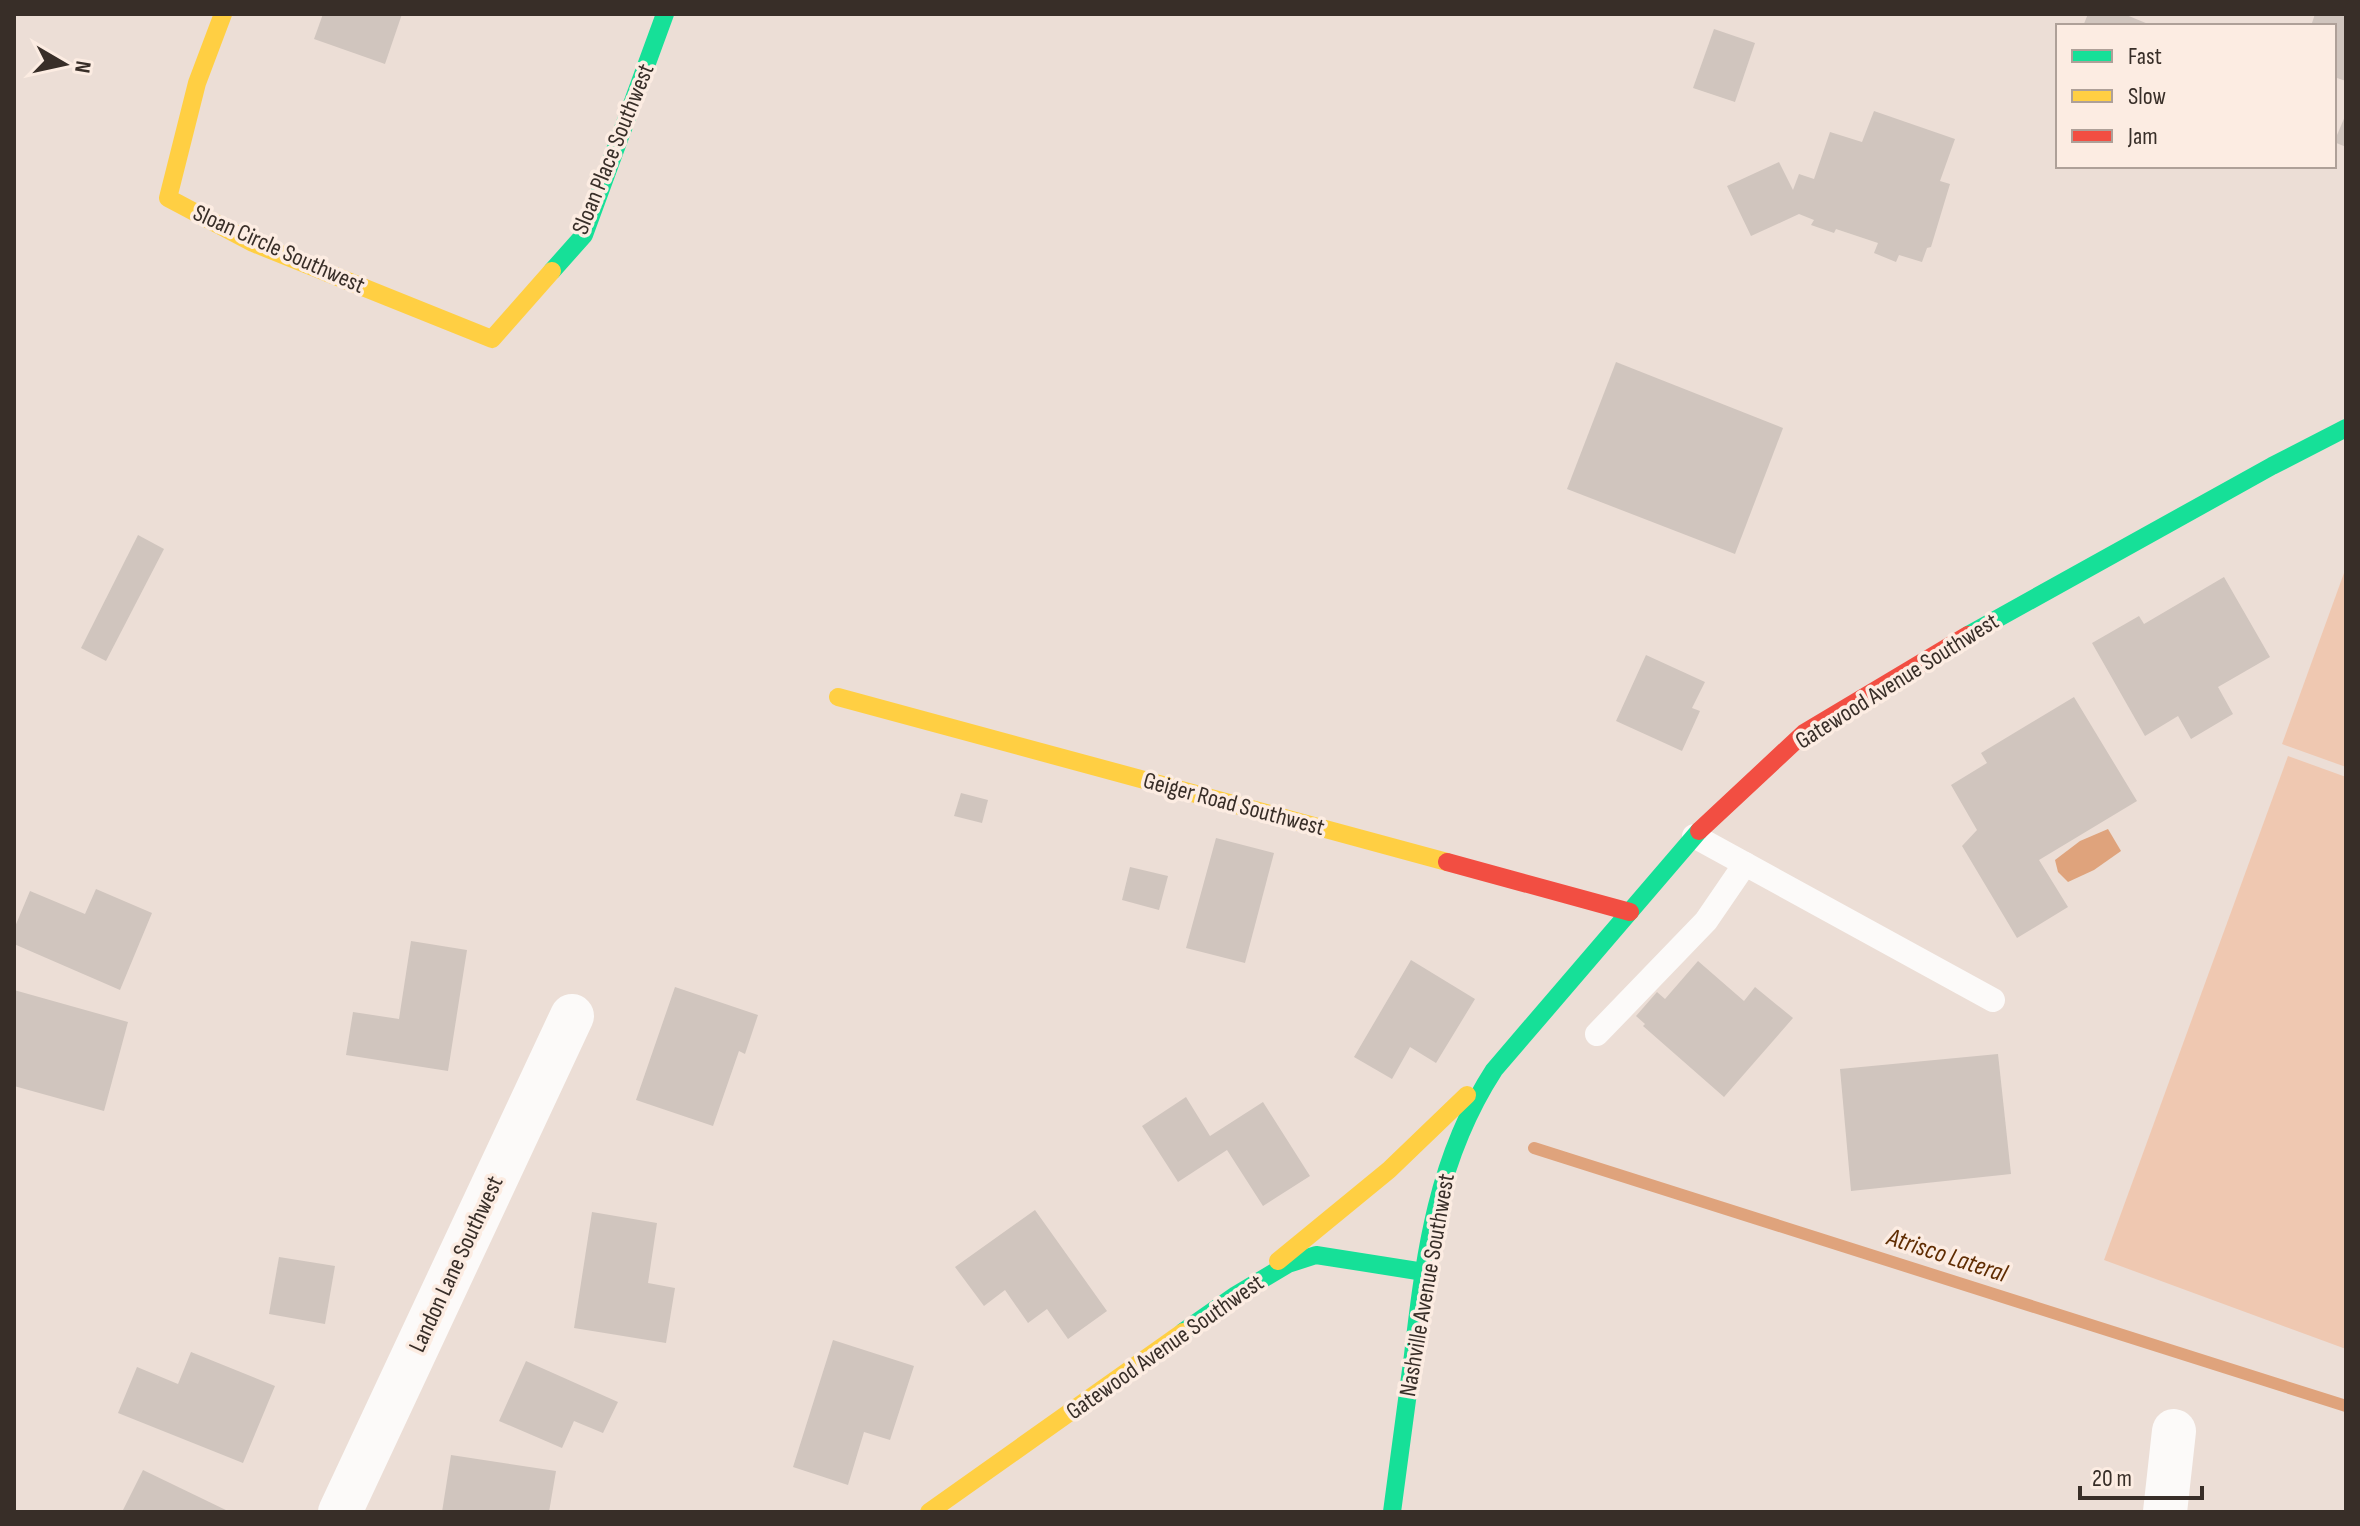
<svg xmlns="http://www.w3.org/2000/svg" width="2360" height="1526" viewBox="0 0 2360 1526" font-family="'Sofia Sans Condensed',sans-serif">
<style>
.green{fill:#efc8b1}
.water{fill:#dfa37c}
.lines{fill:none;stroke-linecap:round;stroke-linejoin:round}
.stream{stroke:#dfa37c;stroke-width:12}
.building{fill:#d0c5be}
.lane{stroke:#fcfaf9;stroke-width:24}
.street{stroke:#fcfaf9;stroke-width:44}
.fast{stroke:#16e098;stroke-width:18}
.slow{stroke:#ffcf43;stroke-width:18}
.jam{stroke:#f24e42;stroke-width:18}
.labels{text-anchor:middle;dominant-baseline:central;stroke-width:7;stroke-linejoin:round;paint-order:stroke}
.street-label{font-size:24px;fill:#382e28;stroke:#fcece2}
.water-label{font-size:26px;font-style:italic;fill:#602d02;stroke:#fcece2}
</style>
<rect width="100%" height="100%" fill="#ecded6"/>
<g class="green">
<polygon points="2344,573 2346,574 2346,767 2282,744"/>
<polygon points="2288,756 2346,777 2346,1349 2104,1260"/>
</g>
<polygon class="water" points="2108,829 2121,851 2094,870 2068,882 2058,872 2055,860 2080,841"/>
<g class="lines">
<polyline class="stream" points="1534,1148 2346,1406"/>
</g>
<g class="building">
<polygon points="323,14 402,14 385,64 314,39"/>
<polygon points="2088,14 2124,14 2153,26 2083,26"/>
<polygon points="2315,14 2346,14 2346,81 2334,77 2334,26 2311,26"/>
<polygon points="1714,29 1755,43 1735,102 1693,88"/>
<polygon points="1874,111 1955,139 1940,181 1950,184 1931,247 1927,248 1922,262 1899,255 1896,262 1874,253 1878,243 1836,229 1834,233 1811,225 1814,220 1799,214 1751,236 1727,186 1779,162 1793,190 1799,174 1814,179 1830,132 1862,142"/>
<polygon points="2346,114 2346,147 2334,142"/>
<polygon points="1616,362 1783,428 1735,554 1567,489"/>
<polygon points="138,535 164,549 106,661 81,648"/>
<polygon points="2224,577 2270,657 2218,687 2233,714 2191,739 2178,716 2145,736 2092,643 2139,616 2144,624"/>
<polygon points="1646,655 1705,682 1692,708 1700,711 1682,751 1616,721"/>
<polygon points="2074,697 2137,801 2039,860 2068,907 2017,938 1962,846 1977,830 1951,785 1987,763 1981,753"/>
<polygon points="961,793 988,800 982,823 954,816"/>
<polygon points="1216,838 1274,853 1245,963 1186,948"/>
<polygon points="1130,867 1168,876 1159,910 1122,900"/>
<polygon points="96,889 152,913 120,990 14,944 14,929 30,891 85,914"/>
<polygon points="411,941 467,950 448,1071 346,1055 353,1012 399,1019"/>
<polygon points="1411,960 1475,999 1436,1063 1410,1047 1392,1079 1354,1057"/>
<polygon points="1698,961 1744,1001 1755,987 1793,1018 1724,1097 1643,1026 1645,1024 1636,1016 1657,992 1665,999"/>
<polygon points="675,987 758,1015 745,1054 739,1051 713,1126 636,1100"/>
<polygon points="14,990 128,1022 104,1111 14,1086"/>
<polygon points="1998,1054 2011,1174 1851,1191 1840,1069"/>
<polygon points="1186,1097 1210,1136 1263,1102 1310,1176 1263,1206 1227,1150 1178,1182 1142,1126"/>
<polygon points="1035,1210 1107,1311 1068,1339 1047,1309 1028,1323 1005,1290 984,1306 955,1267"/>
<polygon points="592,1212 657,1223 648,1283 675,1288 666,1343 574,1328"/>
<polygon points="279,1257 335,1266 325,1324 269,1314"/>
<polygon points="833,1340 914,1366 890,1440 864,1432 848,1485 793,1467"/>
<polygon points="191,1352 275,1386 243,1463 118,1413 137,1367 178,1384"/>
<polygon points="526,1361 618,1402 603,1433 574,1421 562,1448 499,1421"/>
<polygon points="451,1455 556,1471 549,1512 442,1512"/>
<polygon points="143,1470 230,1512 122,1512"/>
</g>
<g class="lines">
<g class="lane">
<polyline points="1694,836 1993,1000"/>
<polyline points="1597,1034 1706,921 1745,864"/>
</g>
<g class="street">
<polyline points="340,1512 572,1016"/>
<polyline points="2165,1512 2174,1431"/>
</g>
<g class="fast">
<polyline points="552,271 584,235 665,14"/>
<polyline points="1968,635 2272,466 2346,428"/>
<polyline points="1183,1332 1236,1295 1288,1264 1316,1255 1424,1272"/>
<path d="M1392 1512C1399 1460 1406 1407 1413 1355 1425 1252 1437 1158 1494 1070L1699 831"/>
</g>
<g class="slow">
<polyline points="223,14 197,83 168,198 253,243 492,339 552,271"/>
<polyline points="838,697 1447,862"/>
<polyline points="1278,1261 1389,1170 1467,1095"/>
<polyline points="929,1512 1183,1332"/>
</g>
<g class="jam">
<polyline points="1699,831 1804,733 1968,635"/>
<polyline points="1447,862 1630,912"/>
</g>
</g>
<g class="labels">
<g class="street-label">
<text transform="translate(613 149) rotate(-68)">Sloan Place Southwest</text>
<text transform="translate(279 249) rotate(24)">Sloan Circle Southwest</text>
<text transform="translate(1897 681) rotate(-32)">Gatewood Avenue Southwest</text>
<text transform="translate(1234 804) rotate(15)">Geiger Road Southwest</text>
<text transform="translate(456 1264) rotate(-65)">Landon Lane Southwest</text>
<text transform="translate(1427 1285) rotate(-80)">Nashville Avenue Southwest</text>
<text transform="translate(1165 1347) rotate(-35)">Gatewood Avenue Southwest</text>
</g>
<g class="water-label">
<text transform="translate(1947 1256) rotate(18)">Atrisco Lateral</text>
</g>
</g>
<rect width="2360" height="1526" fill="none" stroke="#382e28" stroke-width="32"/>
<rect x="2056" y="24" width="280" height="144" fill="#fcece2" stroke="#aea098" stroke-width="2"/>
<rect x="2072" y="50" width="40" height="12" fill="#16e098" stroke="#aea098" stroke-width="2"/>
<text x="2128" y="64" font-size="24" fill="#382e28">Fast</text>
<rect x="2072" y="90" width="40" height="12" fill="#ffcf43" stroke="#aea098" stroke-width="2"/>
<text x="2128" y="104" font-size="24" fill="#382e28">Slow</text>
<rect x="2072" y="130" width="40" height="12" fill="#f24e42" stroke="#aea098" stroke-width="2"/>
<text x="2128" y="144" font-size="24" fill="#382e28">Jam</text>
<g transform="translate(64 64) rotate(99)" stroke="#fcece2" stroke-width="6" paint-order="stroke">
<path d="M0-6L14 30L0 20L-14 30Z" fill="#382e28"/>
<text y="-12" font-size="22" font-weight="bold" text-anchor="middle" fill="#382e28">N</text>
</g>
<path d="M2080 1486v12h122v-12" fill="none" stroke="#382e28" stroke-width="4"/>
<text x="2092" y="1486" font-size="24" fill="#382e28" stroke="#fcece2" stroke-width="6" paint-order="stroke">20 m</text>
</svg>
